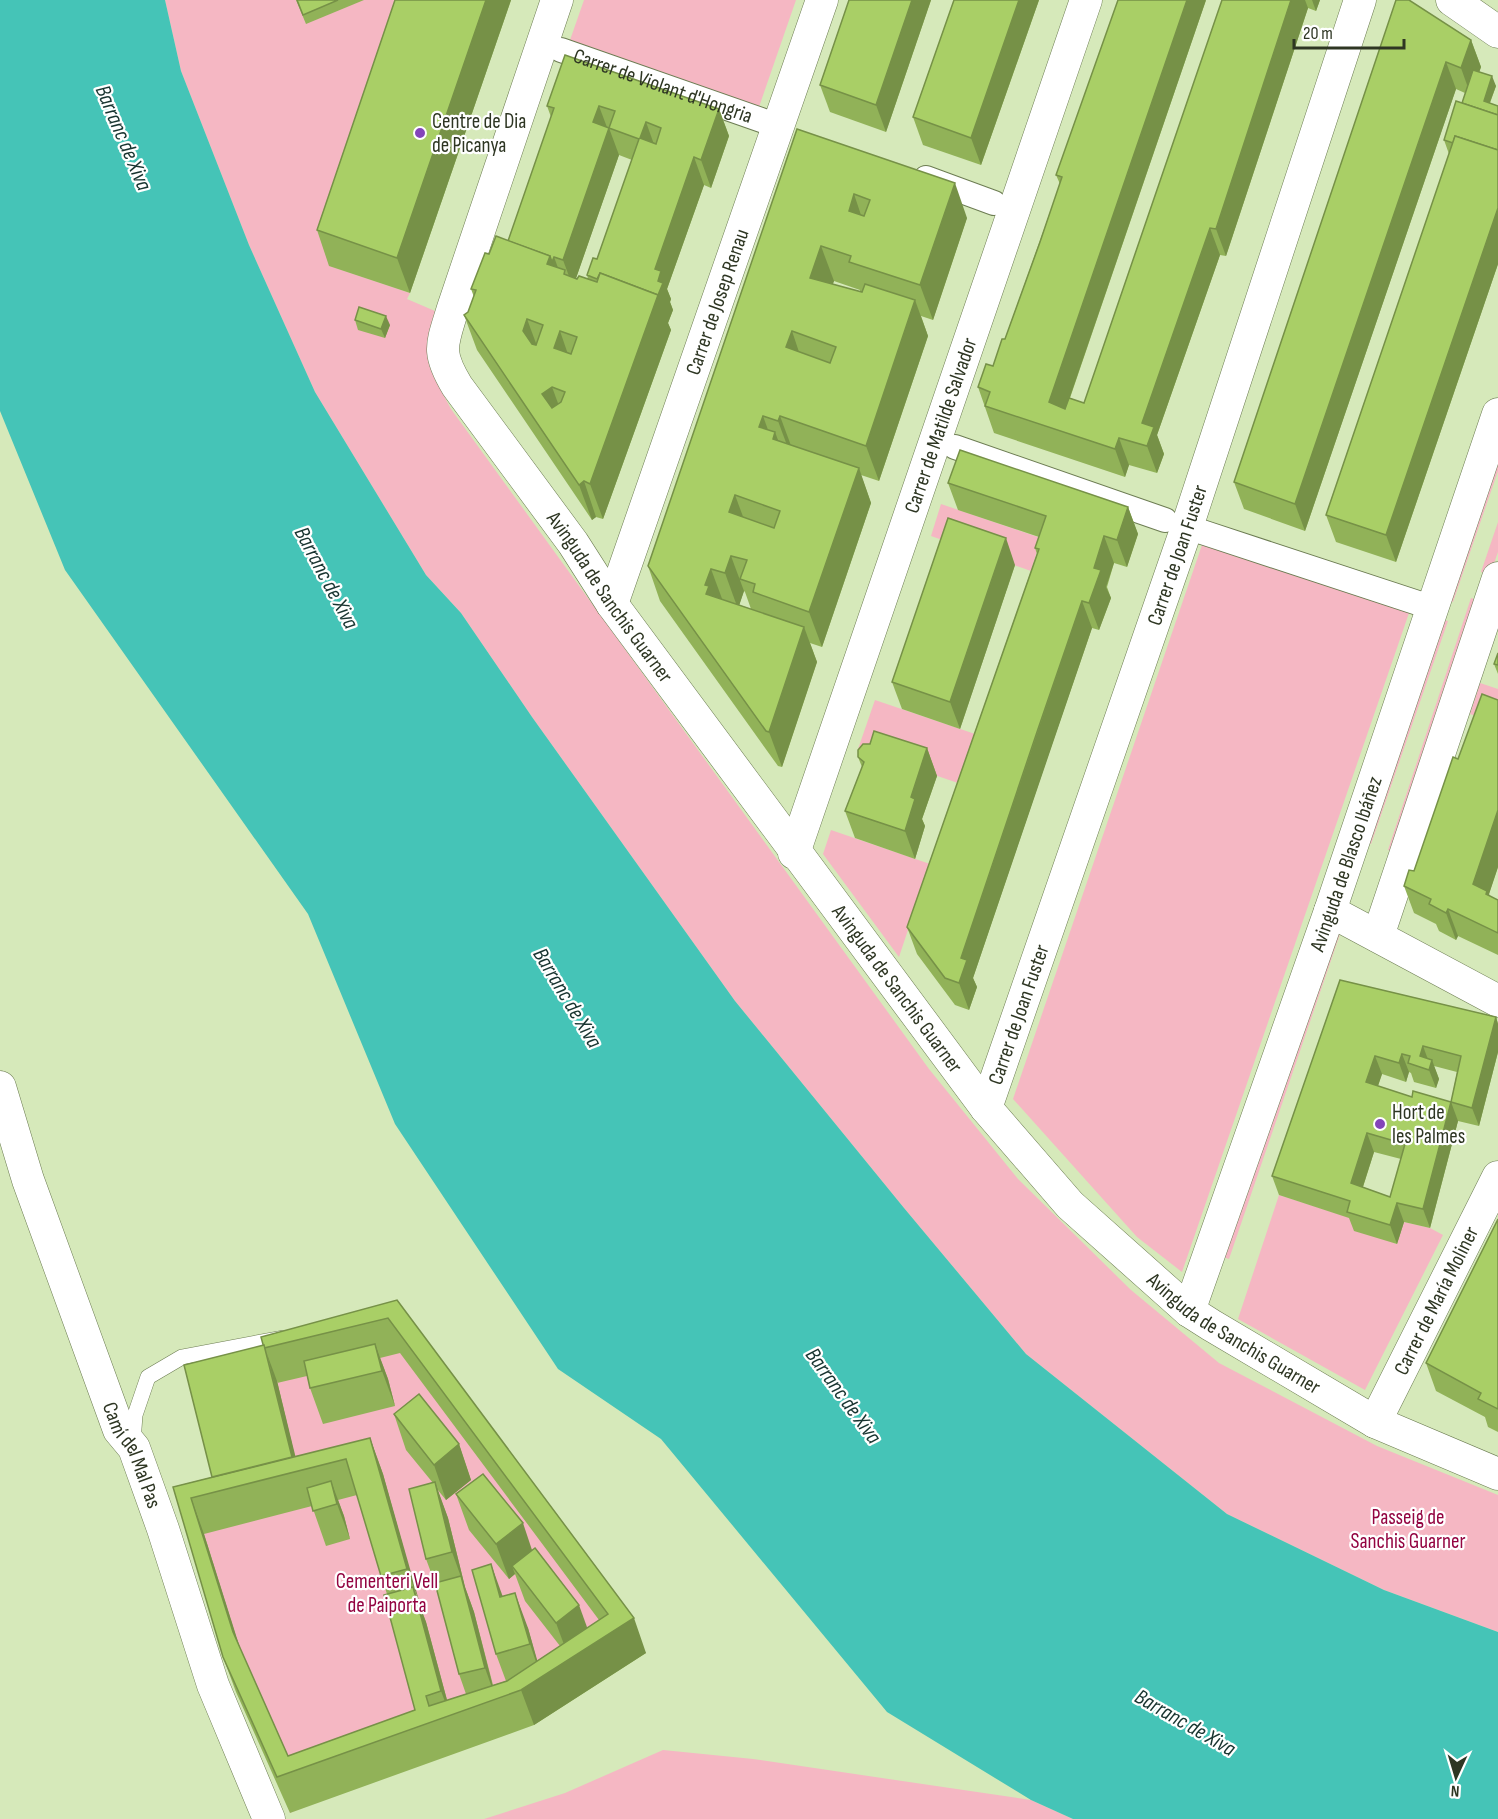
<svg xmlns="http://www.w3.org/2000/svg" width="1498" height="1819" viewBox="0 0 1498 1819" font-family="'Sofia Sans Condensed',sans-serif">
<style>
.green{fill:#f5b7c3}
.water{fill:#45c4b7}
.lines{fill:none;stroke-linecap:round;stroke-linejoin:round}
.service-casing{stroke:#6c7c52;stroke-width:16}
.pedestrian-casing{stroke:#6c7c52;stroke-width:26}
.minor-casing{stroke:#6c7c52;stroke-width:33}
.service{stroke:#fff;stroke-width:15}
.pedestrian{stroke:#fff;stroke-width:24}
.minor{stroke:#fff;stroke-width:32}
.wall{fill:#91b258;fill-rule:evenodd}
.shaded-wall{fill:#769147}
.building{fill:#a9cf66;stroke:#769147;stroke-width:1.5;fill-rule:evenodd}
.poi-dot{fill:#8445ba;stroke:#fff;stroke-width:2}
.labels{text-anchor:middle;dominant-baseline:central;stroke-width:4.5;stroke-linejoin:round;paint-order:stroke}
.street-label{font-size:21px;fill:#2e3623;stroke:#fff}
.poi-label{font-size:21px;fill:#2e3623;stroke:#fff;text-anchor:start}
.park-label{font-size:21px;fill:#930441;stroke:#fff}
.water-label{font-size:22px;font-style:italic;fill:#183430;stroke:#fff}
</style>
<rect width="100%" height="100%" fill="#d6e9ba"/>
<g class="green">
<path d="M165 0H420L330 266 410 293 407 299 435 311C420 362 428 364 451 409L929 1069 1018 1179 1131 1290 1219 1363 1377 1446 1498 1495V1632L1384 1590 1227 1514 1026 1354 904 1208 735 1001 532 717 461 613 426 575 315 392 249 245 181 71Z"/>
<polygon points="584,0 796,0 759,107 569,43"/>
<polygon points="1498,437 1498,471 1453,602 1443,598"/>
<polygon points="941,504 1041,538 1031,571 931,536"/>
<polygon points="1498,522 1498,552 1490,575 1481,572"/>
<polygon points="1203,542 1409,613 1182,1272 1137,1237 1013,1099"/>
<polygon points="1471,598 1483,602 1399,854 1388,850"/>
<polygon points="1435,618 1448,621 1371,844 1362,840"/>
<polygon points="1480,683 1498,689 1498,723 1470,714"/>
<polygon points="875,700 975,734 958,783 858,749"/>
<polygon points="831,830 930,864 899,957 823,854"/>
<polygon points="1334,933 1340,934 1229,1259 1220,1256"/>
<polygon points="1279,1195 1357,1220 1396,1244 1404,1222 1430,1228 1443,1235 1365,1390 1238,1319"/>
<polygon points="410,1335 646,1653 290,1813 186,1522 223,1512 194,1392"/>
<polygon points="663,1750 753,1759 1031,1800 1073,1819 484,1819 565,1793"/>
</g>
<polygon class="water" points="0,0 165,0 181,71 249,245 315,392 426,575 461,613 532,717 735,1001 904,1208 1026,1354 1227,1514 1384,1590 1498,1632 1498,1819 1073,1819 1031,1800 887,1712 661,1439 558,1369 395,1124 308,914 65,570 0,411"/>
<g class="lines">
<defs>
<polyline id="service" points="133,1442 135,1415 148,1377 182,1357 283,1338"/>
<g id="pedestrian">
<path id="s1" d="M561 50 764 121"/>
<polyline points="926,178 994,203"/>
<polyline points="955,447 1165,520"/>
<polyline points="1202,532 1421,604"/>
</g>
<g id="minor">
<path id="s2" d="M557 0 453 308C442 345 436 351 457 386L573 543 612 604 986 1108 1070 1205 1189 1311 1211 1325 1375 1422 1498 1474"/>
<polyline points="1452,0 1498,32"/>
<path id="s3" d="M612 604 822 0"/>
<path id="s4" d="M794 853 1086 0"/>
<polyline points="1330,911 1498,1001"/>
<polyline points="1378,936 1498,578"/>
<path id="s5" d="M0 1087 28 1180 119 1430 134 1448 163 1529 213 1685 269 1819"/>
<path id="s6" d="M986 1108 1187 527 1360 0"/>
<path id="s7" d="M1189 1311 1330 911 1498 414"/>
<path id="s8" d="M1375 1422 1498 1177"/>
</g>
</defs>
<use href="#service" class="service-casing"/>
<use href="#pedestrian" class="pedestrian-casing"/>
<use href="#minor" class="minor-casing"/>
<use href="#service" class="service"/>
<use href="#pedestrian" class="pedestrian"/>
<use href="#minor" class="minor"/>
</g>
<g class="wall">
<polygon points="296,0 364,0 306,24"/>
<polygon points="395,0 511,0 410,293 329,266 317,230"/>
<polygon points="849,0 931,0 886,132 830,112 820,85"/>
<polygon points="954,0 1039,0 981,165 923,145 913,117"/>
<polygon points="1206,0 1070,398 1084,403 1222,0 1320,0 1316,11 1308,8 1226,256 1220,255 1157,435 1164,454 1157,473 1129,465 1125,477 994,433 978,387 993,366 1005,339 1060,184 1056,175"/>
<polygon points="1396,0 1471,40 1481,67 1479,72 1496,86 1490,103 1498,106 1498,264 1396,562 1336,542 1326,515 1449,154 1444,140 1462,103 1465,93 1456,89 1305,531 1244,509 1234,482"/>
<path d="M565 55 719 109 729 136 711 188 704 185 667 289 671 299 670 302 673 310 668 323 671 330 603 519 596 517 592 520 477 350 464 315 468 312 474 297 471 289 489 254 508 241 551 117 547 106ZM611 134 619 155 632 160 597 259 587 275 588 279 576 278 619 155Z"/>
<path d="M797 129 967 218 933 320 921 316 928 336 879 481 861 475 871 503 822 647 810 643 817 662 782 767 778 766 660 601 648 566ZM834 281 860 290V292L832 284ZM744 591 745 592 751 609 739 605Z"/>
<polygon points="355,320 390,325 385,338 358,330"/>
<polygon points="948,483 1128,507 1138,534 1127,567 1114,563 1107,587 1111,598 1099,630 1092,628 1047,759 973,978 977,987 969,1010 955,1005 917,954 907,927 1037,554 1035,548 1039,537 958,510"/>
<polygon points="1015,565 960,729 902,709 892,682"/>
<polygon points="1498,653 1498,674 1494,664"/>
<polygon points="1498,700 1498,867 1489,894 1489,896 1498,900 1498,955 1458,936 1456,940 1439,931 1436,924 1414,913 1404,886 1414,871 1458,759"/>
<polygon points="927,748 937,776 922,819 925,826 915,859 855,838 845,811 862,767 858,757"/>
<path d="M1340 980 1496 1017 1498 1024V1052L1479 1126 1458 1121 1430 1228 1404 1222 1397 1244 1354 1231 1349 1218 1279 1195 1272 1176ZM1434 1066 1457 1072 1451 1102 1412 1097 1378 1086 1382 1074 1406 1082 1409 1072 1411 1073 1414 1082 1436 1088 1439 1079ZM1374 1152 1401 1159 1390 1197 1363 1187Z"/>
<polygon points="1498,1219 1498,1432 1488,1427 1485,1417 1436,1391 1426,1363"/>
<path d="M397 1300 646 1653 534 1725 290 1813 236 1692 223 1657 173 1487 212 1477 264 1345ZM400 1353 599 1620 587 1628 532 1550 456 1494 469 1530 509 1579 515 1574 525 1601 560 1646 537 1661 528 1628 503 1597 496 1654 506 1681 493 1685 474 1612 465 1587 448 1518 437 1489 446 1500 471 1480 459 1444 394 1414 406 1450 433 1483 426 1559 436 1586 459 1674 466 1694 447 1700 426 1622 419 1604 383 1474 370 1438 295 1457 277 1381V1383L307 1376 310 1388 323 1424 395 1406 388 1379 380 1358ZM357 1495 381 1576 387 1594 415 1710 288 1756 239 1646 204 1534 312 1506 326 1546 350 1539 344 1516 338 1500Z"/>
</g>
<g class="shaded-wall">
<polygon points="486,0 511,0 410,293 397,258"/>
<polygon points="912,0 931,0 886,132 876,105"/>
<polygon points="1019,0 1039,0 981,165 971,138"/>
<polygon points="1187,0 1206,0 1059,429 1049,402"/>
<polygon points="1291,0 1305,0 1308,8 1226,256 1216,229"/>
<polygon points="1312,0 1320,0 1316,11"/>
<polygon points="1471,40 1481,67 1471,96 1461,68"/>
<polygon points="1446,62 1456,89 1305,531 1295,504"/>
<polygon points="1492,76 1496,86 1487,110 1484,101"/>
<polygon points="599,106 608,130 609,128 619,155 573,287 563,260 593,122"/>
<polygon points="719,109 729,136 711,188 701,160"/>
<polygon points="646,122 656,150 640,138"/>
<polygon points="694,157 704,185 667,289 671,299 670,302 673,310 668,323 671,330 603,519 590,484 655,269"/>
<polygon points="955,183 967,218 933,320 920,285"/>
<polygon points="854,194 866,230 849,211"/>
<polygon points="1498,208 1498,264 1396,562 1386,535"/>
<polygon points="1210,228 1220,255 1157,435 1164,454 1157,473 1147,446 1142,423"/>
<polygon points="821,246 834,281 823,313 810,278"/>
<polygon points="550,256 554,257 564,284 547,264"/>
<polygon points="915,300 928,336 879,481 866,446"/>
<polygon points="386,316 390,325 385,338 381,329"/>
<polygon points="527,319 540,354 536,366 523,331"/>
<polygon points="560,331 572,366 554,348"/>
<polygon points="792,331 804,367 786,347"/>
<polygon points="552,387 565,422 555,430 542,394"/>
<polygon points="763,416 776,452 759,427"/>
<polygon points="780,416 793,451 791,456 778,421"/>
<polygon points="775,432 788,467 773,439"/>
<polygon points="1119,438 1129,465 1125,477 1115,449"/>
<polygon points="859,468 871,503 822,647 809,612"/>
<polygon points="584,481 596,517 592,520 579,485"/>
<polygon points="735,495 748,530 729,512"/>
<polygon points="1128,507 1138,534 1127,567 1117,540"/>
<polygon points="1104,536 1114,563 1106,587 1111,598 1099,630 1089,603 1094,568"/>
<polygon points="1006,538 1015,565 960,729 950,702"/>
<polygon points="731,556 744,591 738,609 725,573"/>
<polygon points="711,569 724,604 706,594 705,585"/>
<polygon points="1082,601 1092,628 973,978 977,987 969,1010 959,983 961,958"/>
<polygon points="804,627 817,662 782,767 769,732"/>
<polygon points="927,748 937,776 922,819 925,826 915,859 905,831 911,797"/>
<polygon points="1498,810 1498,867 1489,894 1497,918 1473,884"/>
<polygon points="1448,909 1458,936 1456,940 1446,913"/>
<polygon points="1496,1017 1498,1024 1498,1052 1479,1126 1472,1108"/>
<polygon points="1423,1046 1430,1065 1420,1056"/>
<polygon points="1402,1054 1409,1072 1406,1082 1399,1063"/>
<polygon points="1375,1056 1382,1074 1373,1100 1366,1082"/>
<polygon points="1432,1060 1439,1079 1436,1088 1429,1070"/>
<polygon points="1451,1102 1458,1121 1430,1228 1423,1209"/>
<polygon points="1367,1133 1374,1152 1358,1202 1351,1183"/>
<polygon points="1397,1203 1404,1222 1397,1244 1390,1225"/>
<polygon points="375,1344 388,1379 395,1406 382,1371"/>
<polygon points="267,1354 277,1381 299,1471 294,1465"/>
<polygon points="370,1438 383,1474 420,1604 407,1569"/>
<polygon points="459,1444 471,1480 446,1500 434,1465"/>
<polygon points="331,1481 344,1516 350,1539 337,1504"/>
<polygon points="435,1482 448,1518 465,1587 474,1612 496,1699 485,1668 461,1577 452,1552"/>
<polygon points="191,1498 204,1534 246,1667 233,1632"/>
<polygon points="523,1523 535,1559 512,1566 515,1574 509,1579 496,1544"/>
<polygon points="491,1564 504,1600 500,1597"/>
<polygon points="413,1587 426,1622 451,1715 450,1715 441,1691"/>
<polygon points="515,1593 528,1628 542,1677 634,1618 646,1653 534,1725 521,1690 541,1677 530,1644"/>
<polygon points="579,1605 592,1641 569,1658 556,1623"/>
</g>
<g class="building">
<polygon points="297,0 338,0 303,15"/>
<polygon points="395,0 486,0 397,258 317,230"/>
<polygon points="849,0 912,0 876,105 820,85"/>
<polygon points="954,0 1019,0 971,138 913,117"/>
<polygon points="1118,0 1187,0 1049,402 1065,409 1069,398 1084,403 1222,0 1291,0 1216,229 1210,228 1142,423 1154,427 1147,446 1119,438 1115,449 985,406 990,392 978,387 986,364 993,366 1002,339 1005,339 1040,242 1062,177 1056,175"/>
<polygon points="1396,0 1409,0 1471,40 1461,68 1446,62 1295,504 1234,482"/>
<path d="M565 55 719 109 701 160 694 157 655 269 661 271 658 281 663 283 658 295 600 273 597 279 587 275 593 258 597 259 639 139 609 128 615 111 599 106 593 122 609 128 563 260 554 257 552 262 550 256 508 241 554 108 547 106ZM646 122 661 128 656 144 640 138Z"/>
<polygon points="1473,70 1492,76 1484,101 1498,106 1498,115 1462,103"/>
<polygon points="1456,101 1498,115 1498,150 1455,136 1453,143 1444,140"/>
<path d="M797 129 955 183 920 285 849 262 851 256 821 246 810 278 862 292 865 284 915 300 866 446 780 416 778 421 763 416 759 427 775 432 773 439 859 468 809 612 753 592 755 584 740 579 747 560 731 556 725 573 711 569 705 585 709 586 706 594 804 627 769 732 766 731 648 566ZM854 194 870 200 864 216 849 211ZM792 331 836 347 830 363 786 347ZM735 495 780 511 774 528 729 512Z"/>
<polygon points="1455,136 1498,150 1498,208 1386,535 1326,515"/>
<path d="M496 236 550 256 547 264 565 270 564 274 577 279 579 276 597 282 600 273 658 295 590 484 584 481 579 485 464 315 468 312 476 290 471 289 485 253 489 254ZM527 319 543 325 536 345 532 344 523 331ZM560 331 577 337 571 354 554 348ZM552 387 565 392 561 402 552 408 542 394Z"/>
<polygon points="359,307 386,316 381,329 355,320"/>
<polygon points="960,450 1128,507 1117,540 1104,536 1094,568 1101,570 1089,603 1082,601 1037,732 961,958 967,960 959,983 945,978 907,927 1039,549 1035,548 1046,516 948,483"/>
<polygon points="948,518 1006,538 950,702 892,682"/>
<polygon points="1498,653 1498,665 1494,664"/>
<polygon points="1482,694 1498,700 1498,810 1473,884 1487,891 1486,894 1498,900 1498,933 1448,909 1446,913 1429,904 1431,899 1404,886 1409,870 1414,871 1453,757 1458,759"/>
<polygon points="874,731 927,748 911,797 915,799 905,831 845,811 864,762 858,757 858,750 863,744 870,744"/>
<path d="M1340 980 1496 1017 1472 1108 1451 1102 1423 1209 1397 1203 1390 1225 1347 1212 1350 1201 1272 1176ZM1423 1046 1461 1056 1451 1102 1413 1091 1412 1097 1366 1082 1375 1056 1399 1063 1402 1054 1410 1056 1408 1063 1429 1070 1432 1060 1420 1056ZM1367 1133 1405 1144 1390 1197 1351 1183Z"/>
<polygon points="1498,1219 1498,1409 1478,1399 1481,1393 1426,1363"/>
<polygon points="397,1300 634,1618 521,1690 277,1777 223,1657 173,1487 370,1438 407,1569 381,1576 346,1459 191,1498 233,1632 288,1756 415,1710 384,1595 413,1587 441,1691 426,1696 429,1706 507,1681 608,1614 388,1318 264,1348 261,1337"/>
<polygon points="375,1344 382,1371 310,1388 304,1361"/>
<polygon points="264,1345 292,1457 212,1477 184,1365"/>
<polygon points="419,1394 459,1444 434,1465 394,1414"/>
<polygon points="483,1474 523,1523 496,1544 456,1494"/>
<polygon points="331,1481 337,1504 313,1511 307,1488"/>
<polygon points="435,1482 452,1552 426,1559 409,1489"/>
<polygon points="535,1548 579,1605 556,1623 512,1566"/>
<polygon points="491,1564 500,1597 515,1593 530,1644 496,1654 472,1570"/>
<polygon points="461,1576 485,1668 459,1674 435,1583"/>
</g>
<g class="poi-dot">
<circle cx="420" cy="133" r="6"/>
<circle cx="1380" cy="1124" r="6"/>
</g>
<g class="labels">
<g class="street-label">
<text stroke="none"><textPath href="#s1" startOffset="108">Carrer de Violant d'Hongria</textPath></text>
<text stroke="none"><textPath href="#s3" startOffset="320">Carrer de Josep Renau</textPath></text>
<text stroke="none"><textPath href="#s4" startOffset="452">Carrer de Matilde Salvador</textPath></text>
<text stroke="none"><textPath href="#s6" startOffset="585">Carrer de Joan Fuster</textPath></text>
<text stroke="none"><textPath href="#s2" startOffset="668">Avinguda de Sanchis Guarner</textPath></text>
<text stroke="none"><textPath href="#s7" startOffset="474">Avinguda de Blasco Ibáñez</textPath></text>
<text stroke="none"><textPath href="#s2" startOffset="1154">Avinguda de Sanchis Guarner</textPath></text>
<text stroke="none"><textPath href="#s6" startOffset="99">Carrer de Joan Fuster</textPath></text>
<text stroke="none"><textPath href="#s8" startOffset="136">Carrer de María Moliner</textPath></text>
<text stroke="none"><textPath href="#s2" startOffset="1640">Avinguda de Sanchis Guarner</textPath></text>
<text stroke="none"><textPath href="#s5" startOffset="392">Camí del Mal Pas</textPath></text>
</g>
<g class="poi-label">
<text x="432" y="121">Centre de Dia<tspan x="432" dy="24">de Picanya</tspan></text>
<text x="1392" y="1112">Hort de<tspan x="1392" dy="24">les Palmes</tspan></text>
</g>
<g class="park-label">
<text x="1408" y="1517">Passeig de<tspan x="1408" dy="24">Sanchis Guarner</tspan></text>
<text x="387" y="1581">Cementeri Vell<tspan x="387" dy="24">de Paiporta</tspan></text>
</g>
<g class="water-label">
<text transform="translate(123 138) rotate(67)">Barranc de Xiva</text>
<text transform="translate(326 578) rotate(62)">Barranc de Xiva</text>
<text transform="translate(567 998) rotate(59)">Barranc de Xiva</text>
<text transform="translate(843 1396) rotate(54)">Barranc de Xiva</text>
<text transform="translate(1185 1723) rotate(30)">Barranc de Xiva</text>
</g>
</g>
<g transform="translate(1456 1777) rotate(184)" stroke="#ffffff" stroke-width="4.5" paint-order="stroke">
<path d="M0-4.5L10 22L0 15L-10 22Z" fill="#2e3623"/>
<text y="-9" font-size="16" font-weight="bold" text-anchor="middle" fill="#2e3623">N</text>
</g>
<path d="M1294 39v9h110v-9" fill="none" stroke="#2e3623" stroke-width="3"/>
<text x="1303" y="39" font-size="18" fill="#2e3623" stroke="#ffffff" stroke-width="4.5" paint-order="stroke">20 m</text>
</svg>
